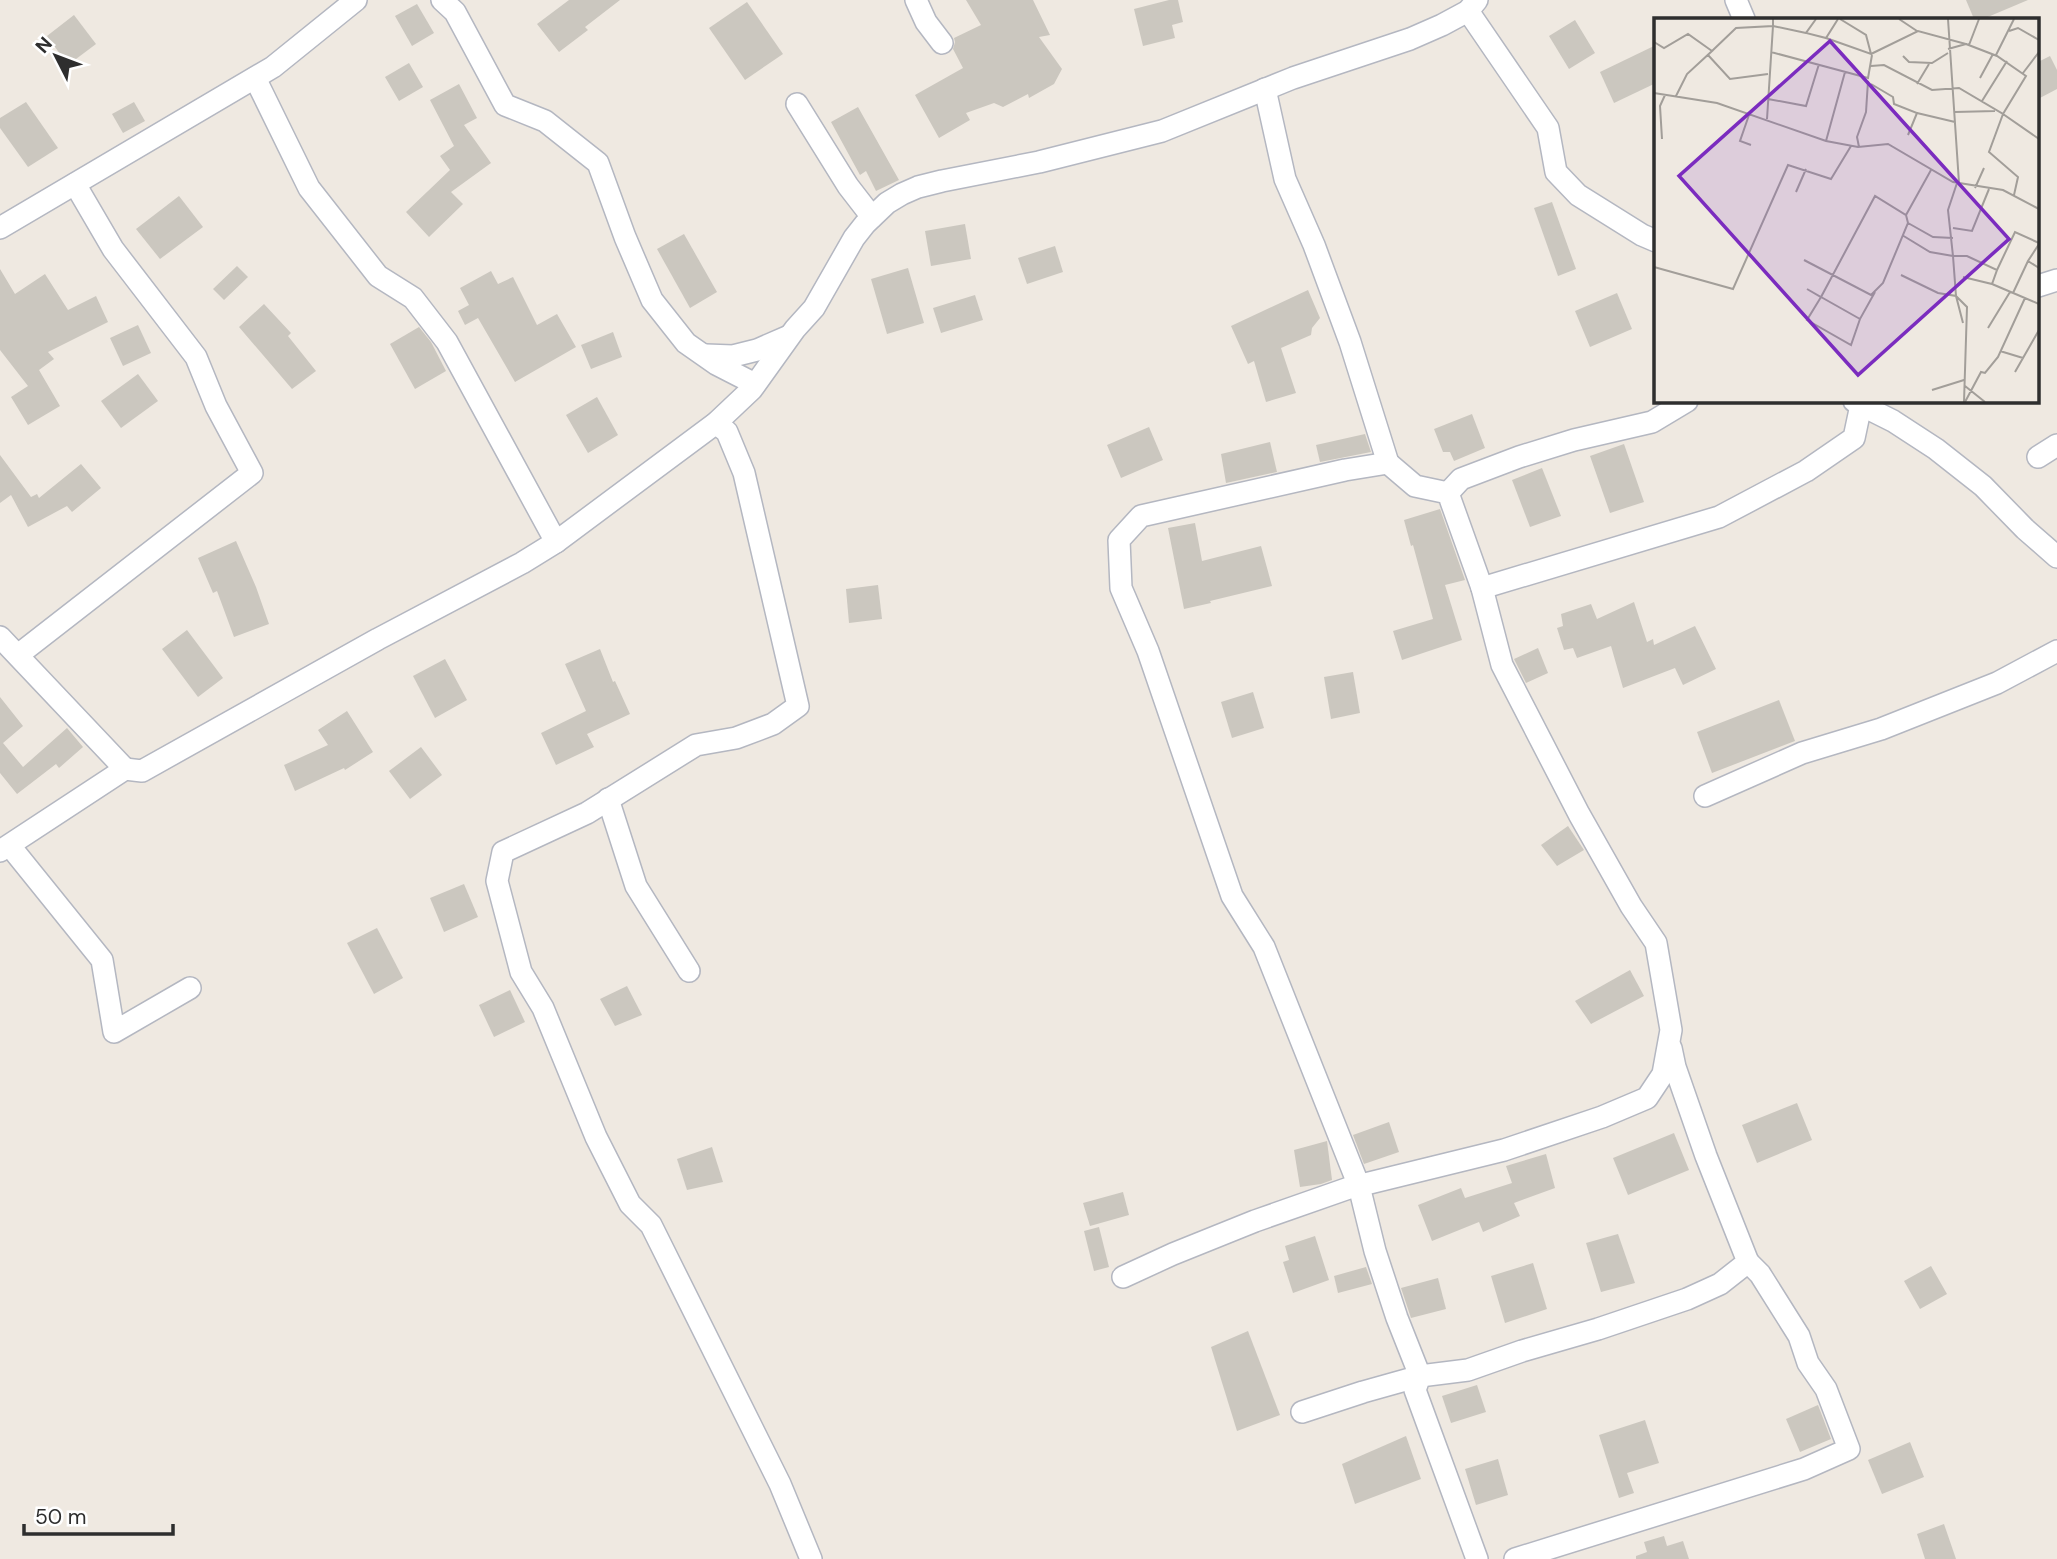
<svg xmlns="http://www.w3.org/2000/svg" width="2057" height="1559" viewBox="0 0 2057 1559" font-family="'DM Sans',sans-serif">
<style>
.building{fill:#cbc7bf}
.lines{fill:none;stroke-linecap:round;stroke-linejoin:round}
.minor-casing{stroke:#b4b7c1;stroke-width:24}
.minor{stroke:#fff;stroke-width:21}
.inset-road{fill:none;stroke:#a29e99;stroke-width:2}
.view{fill:#7b2cbf;fill-opacity:0.15;stroke:#7b2cbf;stroke-width:3.5}
.inset-edge{fill:none;stroke:#2e2e2e;stroke-width:3.5}
</style>
<rect width="100%" height="100%" fill="#efe9e1"/>
<g class="building">
<polygon points="569,0 620,0 585,27 588,30 559,52 537,24"/>
<polygon points="966,0 1033,0 1050,35 1039,37 1062,69 1054,84 1029,98 1028,94 1003,107 994,103 966,113 970,120 939,138 915,95 963,68 953,49 955,42 954,38 981,25"/>
<polygon points="1169,0 1178,0 1183,22 1172,25 1175,38 1143,46 1134,9"/>
<polygon points="1966,0 2028,0 1983,19 1974,19"/>
<polygon points="747,2 783,54 745,80 709,28"/>
<polygon points="417,4 434,33 412,46 395,16"/>
<polygon points="74,15 96,44 68,65 47,36"/>
<polygon points="1575,20 1595,53 1569,69 1549,36"/>
<polygon points="1656,45 1656,83 1614,103 1600,72"/>
<polygon points="2050,56 2057,70 2057,89 2038,99 2038,62"/>
<polygon points="409,63 423,87 399,101 385,77"/>
<polygon points="459,84 477,118 464,125 491,163 451,192 463,204 429,237 406,212 450,170 440,156 454,146 430,100"/>
<polygon points="26,102 58,148 28,167 0,128 0,118"/>
<polygon points="134,102 145,121 123,133 112,114"/>
<polygon points="858,107 899,180 876,191 866,171 860,175 831,122"/>
<polygon points="179,196 203,227 160,259 136,229"/>
<polygon points="1552,202 1576,269 1558,276 1534,208"/>
<polygon points="965,224 971,259 931,266 925,231"/>
<polygon points="684,234 717,292 690,308 657,249"/>
<polygon points="1055,246 1063,272 1027,284 1018,258"/>
<polygon points="237,266 248,277 224,300 213,289"/>
<polygon points="908,268 924,323 887,334 871,279"/>
<polygon points="0,269 15,294 45,274 68,310 96,296 108,322 48,352 54,359 39,370 60,406 28,425 11,397 28,386 0,350"/>
<polygon points="491,271 498,284 513,277 537,325 557,314 576,347 515,382 478,318 465,325 458,311 469,305 460,288"/>
<polygon points="1308,290 1320,318 1312,328 1311,335 1281,348 1296,393 1266,402 1254,361 1248,364 1231,326"/>
<polygon points="1617,293 1632,329 1590,347 1575,311"/>
<polygon points="975,295 983,320 941,333 933,308"/>
<polygon points="264,304 291,333 288,336 316,371 292,389 239,327"/>
<polygon points="138,325 151,353 123,366 110,338"/>
<polygon points="419,327 431,342 446,371 415,389 390,344"/>
<polygon points="613,332 622,357 591,369 581,345"/>
<polygon points="138,374 158,401 121,428 101,401"/>
<polygon points="597,397 618,435 588,453 566,415"/>
<polygon points="1472,414 1485,448 1454,461 1450,452 1443,452 1434,429"/>
<polygon points="1149,427 1163,460 1121,478 1107,445"/>
<polygon points="1365,434 1371,452 1320,462 1316,445"/>
<polygon points="1270,442 1277,472 1226,483 1221,454"/>
<polygon points="1624,444 1644,502 1610,513 1590,456"/>
<polygon points="0,455 31,497 37,494 39,498 81,464 101,488 72,512 67,506 28,527 11,495 0,503"/>
<polygon points="1542,468 1561,516 1530,527 1512,480"/>
<polygon points="1440,509 1465,580 1445,585 1462,640 1402,660 1393,631 1433,619 1413,545 1411,546 1404,520"/>
<polygon points="1195,523 1202,561 1261,546 1272,586 1210,601 1211,603 1184,609 1168,528"/>
<polygon points="236,541 256,587 269,624 234,637 217,591 213,593 198,558"/>
<polygon points="878,585 882,619 849,623 846,589"/>
<polygon points="1634,602 1647,642 1653,639 1654,645 1695,626 1716,669 1683,685 1675,668 1623,688 1611,646 1577,658 1573,648 1564,650 1557,628 1563,626 1561,614 1591,604 1597,619"/>
<polygon points="187,630 223,678 198,697 162,649"/>
<polygon points="1538,648 1548,673 1526,683 1514,659"/>
<polygon points="600,649 613,682 615,681 630,714 587,734 594,747 556,765 541,733 586,711 565,664"/>
<polygon points="445,659 467,700 435,718 413,676"/>
<polygon points="1353,672 1360,713 1331,719 1324,677"/>
<polygon points="1253,692 1264,728 1232,738 1221,702"/>
<polygon points="0,697 23,726 3,743 23,767 67,728 83,747 59,768 56,764 17,794 0,773"/>
<polygon points="1779,700 1795,741 1712,773 1697,732"/>
<polygon points="347,711 373,752 345,770 344,768 295,791 284,765 328,745 318,730"/>
<polygon points="421,747 442,775 410,799 389,771"/>
<polygon points="1568,826 1584,850 1557,866 1541,845"/>
<polygon points="464,884 478,917 444,932 430,898"/>
<polygon points="377,928 403,978 374,994 347,943"/>
<polygon points="1630,970 1644,996 1591,1024 1575,1001"/>
<polygon points="627,986 642,1015 615,1026 600,999"/>
<polygon points="510,990 525,1022 494,1037 479,1005"/>
<polygon points="1797,1103 1812,1140 1757,1163 1742,1125"/>
<polygon points="1389,1122 1399,1152 1364,1164 1353,1135"/>
<polygon points="1674,1133 1689,1170 1628,1195 1613,1158"/>
<polygon points="1327,1141 1332,1180 1321,1184 1300,1187 1294,1150"/>
<polygon points="712,1147 723,1182 687,1190 677,1159"/>
<polygon points="1546,1154 1555,1188 1514,1203 1520,1216 1483,1232 1479,1222 1432,1241 1418,1205 1461,1188 1465,1198 1512,1183 1506,1166"/>
<polygon points="1123,1192 1129,1215 1090,1226 1083,1203"/>
<polygon points="1099,1227 1109,1267 1094,1271 1084,1231"/>
<polygon points="1618,1234 1635,1283 1601,1292 1586,1243"/>
<polygon points="1315,1236 1329,1280 1293,1293 1283,1262 1289,1260 1285,1246"/>
<polygon points="1533,1263 1547,1309 1505,1323 1491,1276"/>
<polygon points="1931,1266 1947,1294 1920,1309 1904,1281"/>
<polygon points="1366,1267 1372,1284 1338,1293 1334,1276"/>
<polygon points="1438,1278 1446,1309 1411,1318 1401,1288"/>
<polygon points="1248,1331 1280,1415 1237,1431 1211,1347"/>
<polygon points="1477,1385 1486,1412 1451,1423 1442,1396"/>
<polygon points="1818,1405 1831,1439 1800,1452 1786,1419"/>
<polygon points="1645,1420 1659,1463 1627,1473 1634,1493 1619,1498 1599,1435"/>
<polygon points="1406,1436 1421,1479 1355,1504 1342,1464"/>
<polygon points="1910,1442 1924,1477 1882,1494 1868,1460"/>
<polygon points="1498,1459 1508,1495 1476,1505 1465,1469"/>
<polygon points="1944,1524 1956,1559 1925,1559 1917,1534"/>
<polygon points="1664,1536 1667,1546 1683,1541 1689,1559 1636,1559 1636,1556 1647,1552 1644,1542"/>
</g>
<g class="lines">
<defs>
<g id="minor">
<polyline points="442,0 455,12 505,105 545,121 598,163 625,237 652,300 686,343 716,364 755,384"/>
<polyline points="916,0 926,22 942,43"/>
<polyline points="1736,0 1744,19"/>
<polyline points="1468,11 1548,128 1556,172 1578,195 1642,235 1656,241"/>
<polyline points="255,78 309,188 378,276 413,298 447,342 556,542"/>
<polyline points="1265,89 1285,179 1314,245 1350,342 1388,463 1345,470 1141,516 1119,540 1121,588 1148,651 1232,896 1264,947 1359,1186 1375,1251 1397,1318 1420,1376 1363,1392 1302,1412"/>
<polyline points="797,104 848,186 872,217"/>
<polyline points="0,228 273,67 356,0"/>
<polyline points="2038,286 2057,280"/>
<polyline points="706,355 733,356 757,350 789,336"/>
<polyline points="1863,401 1861,405 1893,421 1936,449 1983,486 2025,529 2057,557"/>
<polyline points="716,423 727,432 744,473 798,706 773,724 736,738 696,745 587,813 503,852 497,881 521,972 543,1008 596,1137 630,1204 651,1225 780,1484 811,1559"/>
<polyline points="2038,457 2057,445"/>
<polyline points="1448,493 1461,479 1519,457 1574,440 1652,422 1687,401"/>
<polyline points="1482,588 1719,517 1806,471 1854,438 1861,405 1854,401"/>
<polyline points="0,637 125,769"/>
<polyline points="18,655 252,473 216,406 196,357 113,249 75,184"/>
<polyline points="1705,796 1802,753 1881,729 1997,683 2057,651"/>
<polyline points="608,799 636,886 689,971"/>
<polyline points="10,846 102,960 114,1032 190,988"/>
<polyline points="0,851 125,769 142,771 378,639 522,563 556,542 716,423 752,389 795,329 814,308 854,238 865,224 887,203 902,194 918,187 942,181 1039,162 1162,131 1293,78 1410,39 1442,25 1468,11 1477,0"/>
<polyline points="1123,1277 1173,1254 1255,1221 1349,1188 1504,1150 1602,1117 1647,1098 1663,1074 1671,1030 1656,943 1631,906 1579,814 1502,665 1482,588 1448,493 1415,486 1388,463"/>
<polyline points="1477,1559 1415,1390 1420,1376 1468,1370 1522,1351 1598,1329 1687,1299 1720,1284 1748,1262 1706,1156 1675,1067 1671,1048"/>
<polyline points="1515,1559 1804,1469 1849,1449 1826,1389 1808,1363 1799,1336 1760,1274 1748,1262"/>
</g>
</defs>
<use href="#minor" class="minor-casing"/>
<use href="#minor" class="minor"/>
</g>
<g transform="translate(1654 18)">
<rect width="385" height="385" fill="#efe9e1"/>
<path class="inset-road" d="M162 1 152 15 172 20 184 1M245 1 263 13M294 1 305 165M355 13 364 10 385 22M172 20 217 36 212 17 186 1M0 24 10 30 34 16 58 33 33 56 22 78M312 26 343 38 372 58 349 96 385 121M315 27 325 1M58 33 82 10 119 8V1M117 34 214 60 218 37M217 36 264 13 312 26 294 31M54 37 76 61 114 56M342 37 360 1M249 38 255 44 278 45 294 35M217 48 230 47 278 72 305 70 349 96 335 134 364 159 360 177M369 55 385 34M326 60 339 36M217 66 239 79 240 86 263 95 254 117M263 66 275 46M0 75 63 85 172 123 204 129 234 126 299 164 349 172 385 191M114 81 152 88 165 46M328 83 353 43M301 94 341 93M263 95 301 104M95 97 86 123 97 127M113 101 119 8 152 15M8 121 6 88 11 77M172 123 191 54M205 129 203 119 212 94 214 63M321 170 330 150M142 174 152 151M254 205 279 219 299 220M299 210 318 213 335 171M248 217 276 234 299 238 294 192 303 165M385 226 374 243 385 250M150 242 217 277 229 265 254 205 252 197M0 249 79 271 134 147 177 161 197 128M343 252 361 214 385 225M247 257 284 275 302 278 309 305M309 259 338 266 343 252 313 238H299L302 278 313 289 310 384M338 266 385 286M153 271 167 279 221 178 252 197 277 152M359 275 374 243M206 301 197 327 153 302 167 279 206 301 221 274M334 310 356 274M346 333 369 340M361 354 385 312M311 368 331 384M278 372 310 362M311 384 327 354 331 355 344 339 371 280"/>
<path class="view" d="M176 23 355 221 204 357 25 158Z"/>
<rect width="385" height="385" class="inset-edge"/>
</g>
<g transform="translate(56 56) rotate(312)" stroke="#ffffff" stroke-width="5" paint-order="stroke">
<path d="M0-5L12 26L0 18L-12 26Z" fill="#2e2e2e"/>
<text y="-10" font-size="19" font-weight="bold" text-anchor="middle" fill="#2e2e2e">N</text>
</g>
<path d="M24 1524v10h149v-10" fill="none" stroke="#2e2e2e" stroke-width="3.5"/>
<text x="35" y="1524" font-size="21" fill="#2e2e2e" stroke="#ffffff" stroke-width="5" paint-order="stroke">50 m</text>
</svg>
